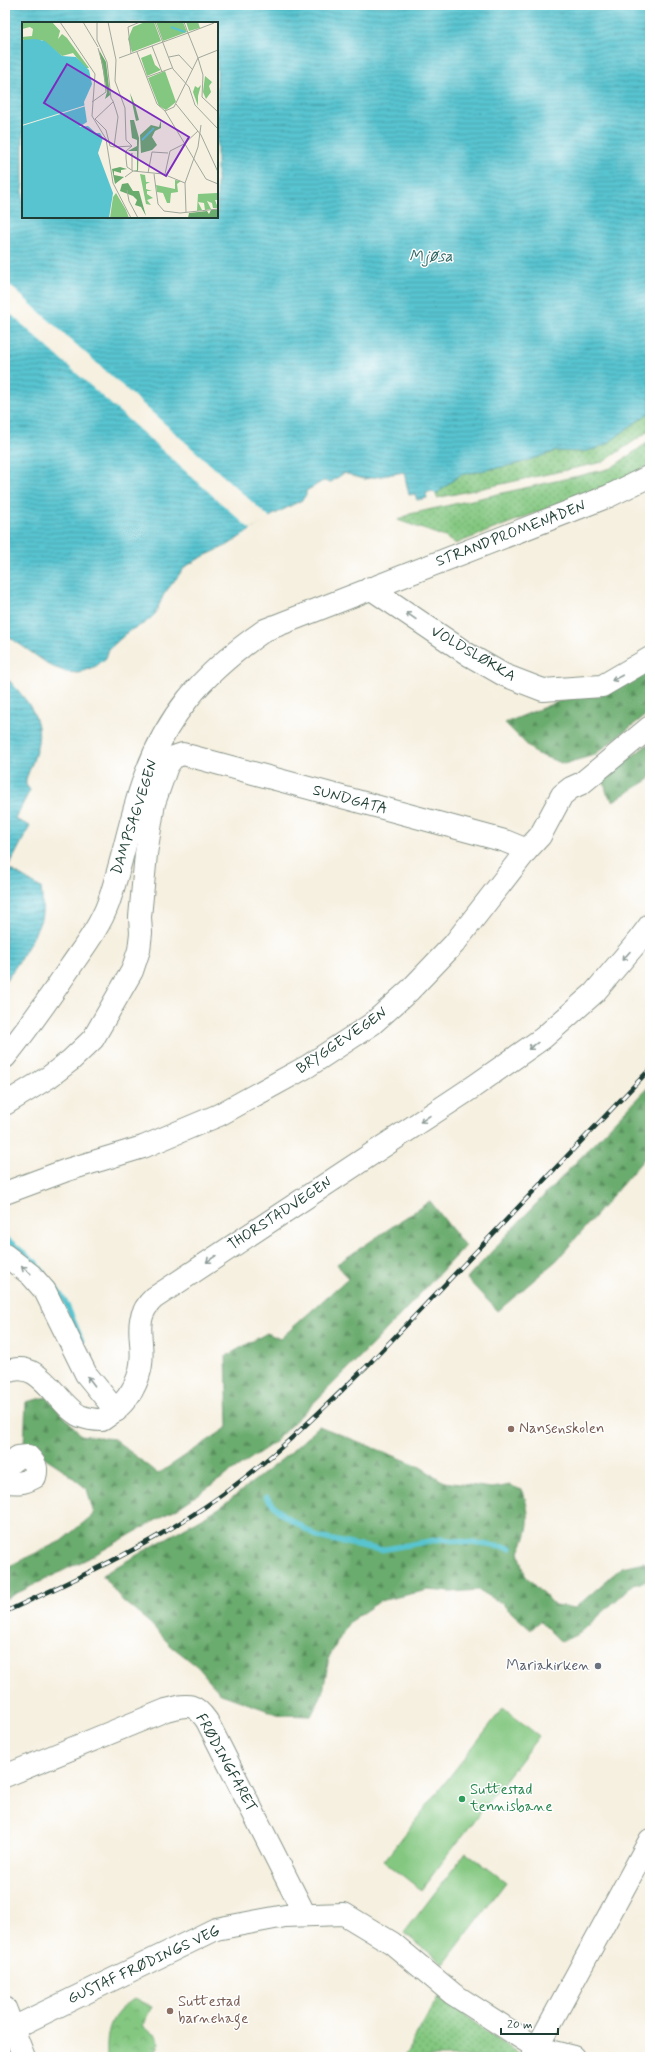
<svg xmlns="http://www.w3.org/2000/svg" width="655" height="2062" viewBox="0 0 655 2062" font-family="Mynerve,sans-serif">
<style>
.grass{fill:url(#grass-dots);stroke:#51825a}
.forest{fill:url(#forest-firs);stroke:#447451}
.park{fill:url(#park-crowns);stroke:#51825a}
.pitch{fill:#83c780;stroke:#51825a}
.water{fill:url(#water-rules);stroke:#3c8082;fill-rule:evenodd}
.pier{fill:#f6f0e0}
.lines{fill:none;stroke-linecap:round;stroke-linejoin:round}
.stream{stroke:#58c4d0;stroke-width:5.5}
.minor-casing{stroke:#8a968a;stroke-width:24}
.minor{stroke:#fff;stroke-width:22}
.rail-casing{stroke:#1f3d34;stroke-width:4.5}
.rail{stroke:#fff;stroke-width:3;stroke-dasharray:9;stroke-linecap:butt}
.oneway{stroke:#8f9e9a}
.education-dot{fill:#8d6e63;stroke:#fff;stroke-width:1.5}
.worship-dot{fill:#6b7280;stroke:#fff;stroke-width:1.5}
.leisure-dot{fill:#2e9e5b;stroke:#fff;stroke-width:1.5}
.labels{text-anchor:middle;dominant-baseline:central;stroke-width:3;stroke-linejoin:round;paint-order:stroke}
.street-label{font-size:15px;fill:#1f3d34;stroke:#fff}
.education-label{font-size:15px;fill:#785e54;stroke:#fff;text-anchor:start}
.worship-label{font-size:15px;fill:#5b616d;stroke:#fff;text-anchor:end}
.leisure-label{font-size:15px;fill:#27864d;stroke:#fff;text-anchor:start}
.water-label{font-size:16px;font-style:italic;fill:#306663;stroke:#fff}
.inset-river{fill:none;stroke:#58c4d0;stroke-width:2}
.inset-road{fill:none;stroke:#a0a89b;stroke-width:1}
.view{fill:#7b2cbf;fill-opacity:0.15;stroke:#7b2cbf;stroke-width:2}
.inset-edge{fill:none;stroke:#1f3d34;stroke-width:2}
</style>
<defs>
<pattern id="grass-dots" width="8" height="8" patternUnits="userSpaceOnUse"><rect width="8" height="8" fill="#83c780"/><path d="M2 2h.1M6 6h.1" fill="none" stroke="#6ba36a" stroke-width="1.8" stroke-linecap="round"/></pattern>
<pattern id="forest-firs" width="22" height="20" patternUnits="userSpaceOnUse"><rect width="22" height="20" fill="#6aac6e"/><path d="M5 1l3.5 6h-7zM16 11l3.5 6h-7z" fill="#578d5b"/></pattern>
<pattern id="park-crowns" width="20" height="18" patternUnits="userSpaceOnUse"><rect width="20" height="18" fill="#83c780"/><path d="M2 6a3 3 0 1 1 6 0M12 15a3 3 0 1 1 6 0" fill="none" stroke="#6ba36a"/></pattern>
<pattern id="water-rules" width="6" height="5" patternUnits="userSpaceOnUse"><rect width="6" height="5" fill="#58c4d0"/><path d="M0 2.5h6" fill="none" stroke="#48a0aa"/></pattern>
</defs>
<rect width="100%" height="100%" fill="#fff"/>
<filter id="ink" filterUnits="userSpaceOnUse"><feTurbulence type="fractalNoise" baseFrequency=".025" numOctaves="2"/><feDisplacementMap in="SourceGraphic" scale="8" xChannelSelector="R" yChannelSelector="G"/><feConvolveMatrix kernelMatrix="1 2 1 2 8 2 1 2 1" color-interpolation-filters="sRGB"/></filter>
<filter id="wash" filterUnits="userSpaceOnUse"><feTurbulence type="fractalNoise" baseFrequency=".012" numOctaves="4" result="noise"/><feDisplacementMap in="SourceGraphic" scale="16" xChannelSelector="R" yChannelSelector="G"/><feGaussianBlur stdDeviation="0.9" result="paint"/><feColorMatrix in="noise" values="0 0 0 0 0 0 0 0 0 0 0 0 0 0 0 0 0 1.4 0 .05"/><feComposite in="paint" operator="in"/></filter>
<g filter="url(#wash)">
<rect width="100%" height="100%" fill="#f6f0e0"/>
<g class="grass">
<polygon points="650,412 650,430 603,462 437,498 436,494 460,475 517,464 556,451 582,452 595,449 608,443"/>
<polygon points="650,441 650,464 633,475 455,544 445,537 398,520 410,514 604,470 611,468"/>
<polygon points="438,1997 523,2057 404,2057"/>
</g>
<g class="forest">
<polygon points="650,665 650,712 594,755 564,764 535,753 505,723 562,700 605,691"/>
<polygon points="650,743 650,779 613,801 607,794 603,777"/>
<polygon points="650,1085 650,1152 557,1260 498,1311 467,1279 513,1228"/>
<polygon points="430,1201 465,1246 370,1347 272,1444 181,1506 89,1558 5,1599 5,1568 61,1541 94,1514 87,1489 61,1468 24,1444 26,1402 47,1397 81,1435 114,1439 158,1474 228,1427 226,1356 267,1333 280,1339 348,1278 337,1264"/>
<path d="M319 1426 417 1465 444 1482 492 1488 510 1485 523 1491C531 1517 530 1529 519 1552L525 1575 555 1605 575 1608 622 1567 644 1562 650 1567V1580L633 1585 580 1633 561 1642 540 1621 531 1630 501 1603 479 1590 451 1592 428 1590 380 1601 349 1622 329 1657 323 1692 311 1716 280 1715 221 1694 198 1667 170 1645 151 1624 123 1601 102 1575 219 1508 290 1453Z"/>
</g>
<path class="park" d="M134 1999 152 2006 142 2027 156 2035 160 2043 153 2057H107C106 2029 110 2015 134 1999Z"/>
<g class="pitch">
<polygon points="503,1708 539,1736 421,1890 384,1861"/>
<polygon points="466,1852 506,1882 444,1964 404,1933"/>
</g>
<g class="water">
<path d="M5 5H650V412L608 443 595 449 582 452 556 451 517 464 460 475 436 494 432 491 426 493 427 498 417 500 415 494 409 495 404 472 364 479 344 473 331 482 323 481 306 491V495L302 500 271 516 228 545 200 558 185 567 164 594 155 614 145 623 129 631 109 649 106 658 96 666 79 673 66 672 51 666 5 634ZM23 23H217V217H23Z"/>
<path d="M5 676C23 696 45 717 37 747 35 758 30 768 26 779V785L30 790 15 819 30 826 8 868 41 888C42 898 44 912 40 922 34 938 16 968 5 981Z"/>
</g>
<polygon class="pier" points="5,281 270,518 251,530 5,309"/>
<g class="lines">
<g class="stream">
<polyline points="5,1238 36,1263 44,1274"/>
<polyline points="53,1285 65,1301 82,1341"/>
<polyline points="266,1497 282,1514 318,1537 380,1550 442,1539 511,1548"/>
</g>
</g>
</g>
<g filter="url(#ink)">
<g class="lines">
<defs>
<g id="minor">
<polyline points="370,588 469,655 504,675 543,690 602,686 650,658"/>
<path d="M5 1057C29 1028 50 997 71 966 84 947 100 926 108 904 121 867 128 828 140 791 163 717 203 673 265 630L609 496 650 476"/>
<polyline points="5,1104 49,1077 71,1060 93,1039 132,971 139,950 141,933 140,917 146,854 154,803 167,766 174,757 183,754 505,841 527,850"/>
<polyline points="5,1193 67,1170 143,1147 219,1115 308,1066 372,1024 410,990 454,944 527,850 540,836 562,795 571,788 582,783 650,727"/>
<polyline points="5,1255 31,1275 45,1291 86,1374 116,1411"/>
<path d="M5 1373C39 1355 56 1404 80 1416 87 1419 94 1420 102 1420 121 1408 135 1393 140 1370 147 1343 129 1321 154 1298L473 1087 543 1038 594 993 634 946 650 925"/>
<path d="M5 1467 18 1457 28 1456C35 1463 38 1467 35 1477 24 1483 17 1484 5 1481"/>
<path d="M5 1776 166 1710C187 1705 193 1701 207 1721L305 1915"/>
<polyline points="5,2008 24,2057"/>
<polyline points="13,2028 216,1929 285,1916 344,1914 392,1943 453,1994 537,2048 573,2057"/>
<polyline points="532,2057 650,1840"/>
</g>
</defs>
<use href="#minor" class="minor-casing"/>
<use href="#minor" class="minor"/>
<defs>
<path id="rail" d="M5 1612C78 1578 153 1544 219 1497 274 1458 321 1411 369 1364L650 1069"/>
</defs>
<use href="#rail" class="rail-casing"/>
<use href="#rail" class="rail"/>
</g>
<defs><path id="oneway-shaft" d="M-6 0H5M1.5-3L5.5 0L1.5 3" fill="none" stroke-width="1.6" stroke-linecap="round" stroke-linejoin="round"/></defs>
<g class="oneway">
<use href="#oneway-shaft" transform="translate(411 616) rotate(-145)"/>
<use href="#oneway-shaft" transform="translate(617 678) rotate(152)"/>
<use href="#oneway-shaft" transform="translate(626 956) rotate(132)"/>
<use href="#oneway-shaft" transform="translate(533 1046) rotate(144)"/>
<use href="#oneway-shaft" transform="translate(425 1119) rotate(146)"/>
<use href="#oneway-shaft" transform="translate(211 1259) rotate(145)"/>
<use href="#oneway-shaft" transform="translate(26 1270) rotate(-142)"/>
<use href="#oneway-shaft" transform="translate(91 1381) rotate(-127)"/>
</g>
</g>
<g class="education-dot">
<circle cx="511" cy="1429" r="4"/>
<circle cx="170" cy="2011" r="4"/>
</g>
<circle class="worship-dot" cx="598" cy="1666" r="4"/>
<circle class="leisure-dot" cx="462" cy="1799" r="4"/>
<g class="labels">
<g class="street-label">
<text transform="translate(511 534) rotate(-21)">STRANDPROMENADEN</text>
<text transform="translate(473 654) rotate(30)">VOLDSLØKKA</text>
<text transform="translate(350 800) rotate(15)">SUNDGATA</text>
<text transform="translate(135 817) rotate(-72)">DAMPSAGVEGEN</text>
<text transform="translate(342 1041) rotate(-34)">BRYGGEVEGEN</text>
<text transform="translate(280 1214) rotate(-33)">THORSTADVEGEN</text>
<text transform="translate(226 1763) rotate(61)">FRØDINGFARET</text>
<text transform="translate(144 1965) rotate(-25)">GUSTAF FRØDINGS VEG</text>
</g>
<g class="education-label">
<text x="519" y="1429">Nansenskolen</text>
<text x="178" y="2002">Suttestad<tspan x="178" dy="17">barnehage</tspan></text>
</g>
<g class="worship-label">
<text x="590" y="1666">Mariakirken</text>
</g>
<g class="leisure-label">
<text x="470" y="1790">Suttestad<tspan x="470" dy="17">tennisbane</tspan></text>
</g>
<g class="water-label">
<text x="431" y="256">Mjøsa</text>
</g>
</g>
<g transform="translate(22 22)">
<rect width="196" height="196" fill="#f6f0e0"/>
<path d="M129 32 133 43 139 48 125 54 119 36ZM118 152 123 153 124 160H128L124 162V167L130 169H125V172L131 176 125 178 129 183 124 182ZM153 158 159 159 155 162 156 170 149 171 148 181H145L141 171 135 170 134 163 153 167ZM195 171 196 178H193L196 186H191L190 181 185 179 189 187 183 188 182 181 176 180 180 188 175 189 176 172Z" fill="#83c780"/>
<path d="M77 28 84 40 88 73 83 77 85 70ZM108 71 113 83 117 98 114 99ZM108 98H112L117 116 116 149 111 148H115V129H106L115 124V118L110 116ZM139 98V106L133 109 130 115 135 123 130 128 119 131 118 113 129 103 137 105ZM98 145 105 147 99 148V151L92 149V153L102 155 93 162 90 147ZM106 161 111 169H117L124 194 119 185 113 183 115 178 111 174 98 169 100 162ZM196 187V196H166L167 191 185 189 187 192 189 188Z" fill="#6aac6e"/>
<path d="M123 0H132L139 19 110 30 106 17 111 5Z" fill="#83c780"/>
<path d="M0 0H30L38 9 36 17 40 12 45 16 67 46H63L51 31 40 34 20 18 2 19 0 15 10 14 11 7 8 5 0 7ZM134 0H161L165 10 141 19ZM164 0H176L178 6 167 9ZM183 54 190 60 187 64 189 70 184 77 181 70ZM179 63 176 74V84L171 70 173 64 176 66ZM94 171 104 188 107 196H88L91 175Z" fill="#83c780"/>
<path d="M25 0H29L38 9 29 18 18 7ZM143 49 154 80 144 88 137 84 126 56Z" fill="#83c780"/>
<path d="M13 17 23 19 40 34 54 35 67 48 70 62 62 80 65 100 57 105 66 104 74 111H78L81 116 76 131 91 171 87 196H0V18Z" fill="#58c4d0"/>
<path d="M64 83V84L0 104V103Z" fill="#f6f0e0"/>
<path class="inset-river" d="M149 5 163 10M120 118 132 106"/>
<path class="inset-road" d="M38 0 73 52 70 94 84 117 91 161 109 196M61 0 76 25M75 0V18L85 40 89 76 91 79 94 88 96 95 92 125 88 124 84 108 73 97 91 80M86 0 94 38 93 59 103 86 104 118 110 124M133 0 151 47 167 65 173 83 196 107M162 0 166 11 192 1M141 20 166 11 176 36 196 28M130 24 140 50M115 30 135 82 143 89M109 32 106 5 118 0M147 35 157 33 171 48M97 36 141 20M176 36 181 53 180 75 196 90M125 55 150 46M70 80 84 70 81 44 76 26M154 82 179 113 196 150M143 89 184 157 196 162M143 89 152 85 176 36M110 124 104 129V136L105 145 111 149M92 125 110 124M109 134 110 131V148M126 151 130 130 146 131M132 152 136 182 142 189 158 191 196 187M143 152 148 129 162 122 176 109M103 155 111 149 141 152 163 161M105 168 107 179 116 196M164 190 163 161 176 125 179 103"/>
<path class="view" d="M45 42 167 115 144 154 22 81Z"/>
<rect width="196" height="196" class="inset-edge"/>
</g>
<rect width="655" height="2062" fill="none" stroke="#fff" stroke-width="20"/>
<path d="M501 2028v6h57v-6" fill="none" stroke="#1f3d34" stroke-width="2"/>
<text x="507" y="2028" font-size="12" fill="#1f3d34" stroke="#ffffff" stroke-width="3" paint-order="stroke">20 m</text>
</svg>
